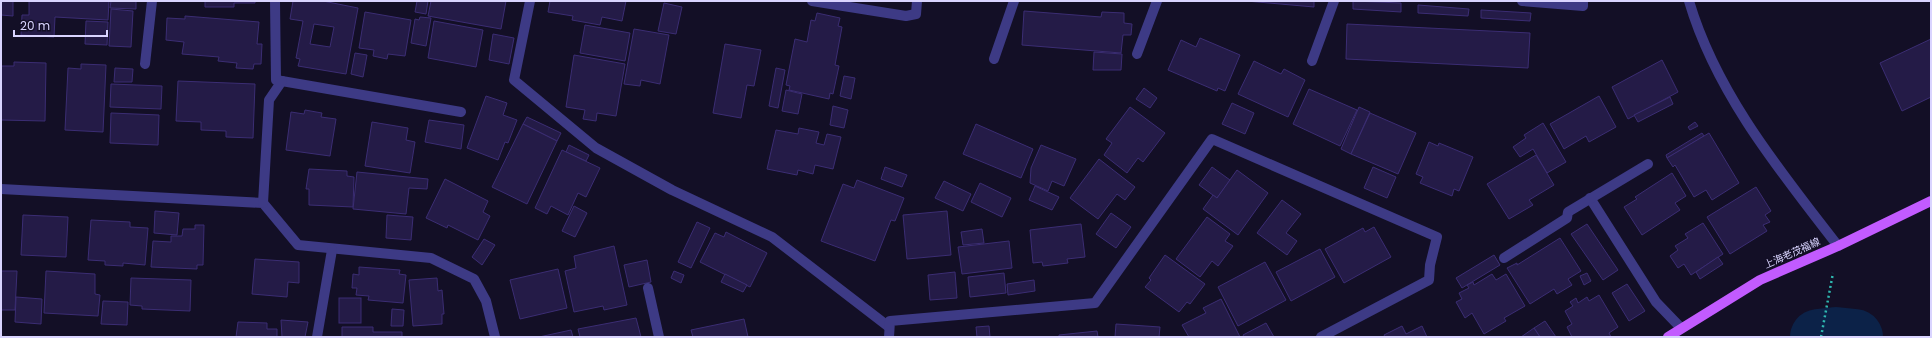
<svg xmlns="http://www.w3.org/2000/svg" width="1932" height="338" viewBox="0 0 1932 338" font-family="Poppins,'Noto Sans JP',sans-serif">
<style>
.lines{fill:none;stroke-linecap:round;stroke-linejoin:round}
.river{stroke:#0c2248;stroke-width:56}
.building{fill:#241b47;stroke:#3b2d73;fill-rule:evenodd}
.path{stroke:#2fb8b0;stroke-width:2.5;stroke-dasharray:2 3;stroke-linecap:butt}
.minor{stroke:#3d3a85;stroke-width:10}
.major{stroke:#c25bff;stroke-width:10}
.labels{text-anchor:middle;dominant-baseline:central;stroke-width:3;stroke-linejoin:round;paint-order:stroke}
.street-label{font-size:10px;fill:#d9d4ff;stroke:#130f26}
</style>
<rect width="100%" height="100%" fill="#130f26"/>
<g class="lines">
<polyline class="river" points="1818,337 1836,335 1855,337"/>
</g>
<g class="building">
<polygon points="1,1 13,1 13,16 1,15"/>
<polygon points="29,1 109,1 108,20 55,17 54,37 21,35 22,15 29,15"/>
<polygon points="111,1 136,1 136,9 110,8"/>
<polygon points="205,1 255,1 255,3 234,3 234,7 205,7"/>
<path d="M293 1H323L358 8 346 74 298 66 300 59 296 58 303 21 290 19ZM314 24 334 27 330 47 310 44Z"/>
<polygon points="417,1 428,1 426,14 415,12"/>
<polygon points="431,1 506,1 501,29 428,16"/>
<polygon points="550,1 626,1 622,21 602,17 600,25 572,20 573,16 548,12"/>
<polygon points="1246,1 1314,1 1314,7"/>
<polygon points="1353,1 1401,3 1401,12 1353,9"/>
<polygon points="664,3 682,7 676,34 658,31"/>
<polygon points="1418,5 1469,9 1468,16 1418,13"/>
<polygon points="111,9 133,11 131,47 109,46"/>
<polygon points="1481,10 1531,13 1530,21 1481,18"/>
<polygon points="1024,11 1101,17 1102,12 1124,13 1124,23 1132,24 1131,35 1123,35 1121,53 1022,45"/>
<polygon points="365,12 411,20 405,56 388,54 387,59 373,56 374,50 359,48"/>
<polygon points="817,13 840,18 838,26 842,27 835,65 839,66 833,94 830,93 829,99 789,90 790,86 786,85 795,39 807,42 811,20 815,21"/>
<polygon points="185,16 259,22 257,44 262,44 261,64 254,64 253,69 236,68 237,63 218,61 219,57 182,54 184,42 166,40 167,18 185,19"/>
<polygon points="420,17 431,18 426,46 411,43 415,19 419,20"/>
<polygon points="86,21 108,22 107,45 85,44"/>
<polygon points="434,21 483,30 476,67 428,58"/>
<polygon points="1347,24 1530,33 1528,68 1346,59"/>
<polygon points="585,25 630,33 625,61 580,53"/>
<polygon points="634,29 669,35 660,84 641,80 640,86 624,84"/>
<polygon points="493,34 514,38 509,64 489,60"/>
<polygon points="1200,38 1240,55 1225,91 1218,88 1217,91 1168,70 1181,40 1196,47"/>
<polygon points="1931,39 1931,97 1902,111 1880,63"/>
<polygon points="725,44 761,50 754,86 747,85 741,118 713,113"/>
<polygon points="1094,52 1122,54 1121,70 1093,70"/>
<polygon points="355,53 367,55 363,77 351,74"/>
<polygon points="574,55 625,64 616,116 597,113 596,121 583,119 585,110 566,107"/>
<polygon points="1662,60 1678,92 1628,119 1612,87"/>
<polygon points="1254,61 1281,74 1284,69 1305,80 1288,117 1238,94"/>
<polygon points="14,62 46,63 45,121 1,120 1,66 14,66"/>
<polygon points="81,64 106,65 103,132 65,130 68,68 81,69"/>
<polygon points="115,68 133,69 132,82 114,82"/>
<polygon points="776,68 785,70 778,108 769,106"/>
<polygon points="844,76 855,78 851,99 840,96"/>
<polygon points="178,81 255,84 253,138 226,137 226,131 201,130 201,122 176,121"/>
<polygon points="111,84 162,86 161,109 110,107"/>
<polygon points="1144,88 1157,98 1150,108 1136,99"/>
<polygon points="1309,89 1357,110 1340,146 1293,124"/>
<polygon points="786,90 802,94 798,114 782,111"/>
<polygon points="486,96 507,103 503,115 517,120 508,143 505,142 498,160 467,148"/>
<polygon points="1599,96 1616,127 1589,142 1586,136 1564,149 1550,124"/>
<polygon points="1670,97 1673,104 1638,122 1634,115"/>
<polygon points="1232,103 1254,113 1245,134 1222,124"/>
<polygon points="833,106 848,110 844,128 830,125"/>
<polygon points="1130,107 1165,133 1143,162 1138,158 1127,173 1104,155 1112,143 1106,139"/>
<polygon points="1359,107 1370,112 1351,154 1341,149"/>
<polygon points="305,110 322,113 321,117 336,119 330,156 286,150 291,112 304,114"/>
<polygon points="111,113 159,115 158,145 110,143"/>
<polygon points="1370,113 1416,133 1398,174 1351,154"/>
<polygon points="527,117 561,133 557,141 523,124"/>
<polygon points="429,120 464,125 461,149 425,142"/>
<polygon points="372,122 408,128 406,140 415,142 410,173 365,166"/>
<polygon points="1695,122 1698,126 1690,130 1688,127"/>
<polygon points="1543,123 1566,162 1547,173 1533,149 1520,157 1513,147 1526,138 1524,135"/>
<polygon points="523,124 557,141 527,204 492,187"/>
<polygon points="976,124 1033,149 1021,178 963,154"/>
<polygon points="799,128 819,132 816,143 824,145 827,134 841,137 833,169 815,165 813,174 798,170 797,175 767,169 776,130 798,134"/>
<polygon points="1702,133 1704,136 1667,158 1666,155"/>
<polygon points="1709,133 1739,183 1712,200 1706,190 1694,197 1675,165 1673,167 1667,158"/>
<polygon points="1429,142 1438,146 1439,143 1473,157 1459,191 1454,189 1452,196 1420,183 1423,177 1416,174"/>
<polygon points="569,145 589,155 586,161 566,152"/>
<polygon points="1041,145 1076,159 1064,186 1052,181 1048,191 1030,183 1031,168"/>
<polygon points="562,150 600,168 586,197 578,193 568,215 551,206 547,214 535,208"/>
<polygon points="1536,155 1554,185 1529,200 1533,205 1509,219 1487,184"/>
<polygon points="1099,159 1135,187 1125,200 1117,194 1098,219 1070,198"/>
<polygon points="885,167 907,175 902,187 881,179"/>
<polygon points="1212,167 1230,180 1217,198 1199,185"/>
<polygon points="1373,167 1396,177 1387,198 1364,188"/>
<polygon points="309,169 347,171 347,176 354,177 353,207 309,205 309,189 306,189"/>
<polygon points="1237,170 1268,193 1238,235 1203,209 1213,195 1217,198"/>
<polygon points="357,172 428,179 427,189 409,188 406,214 353,209"/>
<polygon points="1672,173 1686,196 1675,203 1680,210 1642,235 1624,207 1637,199 1635,197"/>
<polygon points="445,179 488,201 483,212 490,216 478,240 448,225 447,228 426,218"/>
<polygon points="857,180 904,198 895,221 891,220 875,261 821,241 843,184 854,188"/>
<polygon points="944,181 971,194 963,211 935,198"/>
<polygon points="980,183 1011,198 1002,217 971,202"/>
<polygon points="1035,186 1059,197 1052,210 1029,200"/>
<polygon points="1756,187 1771,211 1765,215 1770,222 1763,225 1767,231 1730,254 1707,217"/>
<polygon points="1282,200 1301,214 1286,233 1297,241 1287,255 1257,233"/>
<polygon points="574,206 587,213 575,237 562,231"/>
<polygon points="155,211 179,213 177,235 154,233"/>
<polygon points="947,211 951,255 907,259 903,215"/>
<polygon points="1111,213 1131,227 1116,248 1096,234"/>
<polygon points="23,215 68,217 66,257 21,255"/>
<polygon points="387,215 413,217 411,240 386,238"/>
<polygon points="1207,217 1230,234 1225,241 1233,246 1218,266 1212,261 1200,277 1176,259"/>
<polygon points="91,220 130,222 130,227 148,228 145,265 123,263 123,266 105,265 105,261 88,260"/>
<polygon points="697,222 710,228 691,268 678,262"/>
<polygon points="1703,223 1723,254 1691,275 1684,264 1678,268 1670,256 1678,250 1675,246 1688,238 1685,234"/>
<polygon points="1081,224 1085,257 1067,259 1068,263 1043,266 1042,262 1033,263 1030,230"/>
<polygon points="1587,224 1618,270 1603,280 1571,234"/>
<polygon points="195,225 204,225 203,265 197,265 197,269 151,267 153,241 171,242 171,236 182,236 183,229 195,229"/>
<polygon points="1374,227 1391,257 1344,283 1325,249 1363,228 1365,232"/>
<polygon points="982,229 984,243 963,245 961,232"/>
<polygon points="726,232 767,253 750,287 700,262 715,233 724,237"/>
<polygon points="1560,238 1581,271 1568,279 1572,285 1557,294 1554,289 1530,304 1507,268 1517,263 1517,265"/>
<polygon points="484,239 495,245 482,265 472,257"/>
<polygon points="1009,241 1012,268 962,274 958,247"/>
<polygon points="614,246 627,305 604,310 603,306 574,312 565,271 576,268 574,256"/>
<polygon points="1320,249 1335,277 1291,301 1276,272"/>
<polygon points="1165,255 1205,284 1190,304 1187,302 1179,312 1145,287 1151,280 1149,278"/>
<polygon points="1494,255 1500,265 1462,288 1456,278"/>
<polygon points="1718,257 1723,264 1700,279 1696,272"/>
<polygon points="255,259 299,262 299,283 288,282 287,297 252,294"/>
<polygon points="647,260 651,282 629,287 624,265"/>
<polygon points="1265,262 1286,300 1238,326 1218,287"/>
<polygon points="359,267 400,270 399,274 406,275 403,303 368,300 369,296 356,295 357,288 352,288 353,274 359,275"/>
<polygon points="558,269 567,308 520,319 510,280"/>
<polygon points="1,271 17,271 15,310 1,310"/>
<polygon points="46,271 95,274 95,294 100,295 98,316 44,313"/>
<polygon points="674,271 684,275 681,283 671,278"/>
<polygon points="955,272 957,298 930,300 928,275"/>
<polygon points="1004,273 1006,293 970,297 968,277"/>
<polygon points="1587,273 1591,281 1584,285 1580,276"/>
<polygon points="725,274 747,285 743,292 721,282"/>
<polygon points="1492,274 1496,280 1506,274 1525,306 1504,318 1506,321 1484,334 1472,313 1465,318 1456,302 1462,299 1459,293 1469,288 1467,285 1473,282 1474,285"/>
<polygon points="131,278 191,280 190,311 142,309 142,306 130,305"/>
<polygon points="437,278 438,291 442,290 444,314 442,314 442,324 413,326 409,280"/>
<polygon points="1034,280 1035,291 1008,295 1007,284"/>
<polygon points="1627,284 1645,311 1629,321 1612,293"/>
<polygon points="1599,295 1618,327 1609,333 1611,337 1572,337 1567,327 1572,324 1565,311 1573,306 1570,302 1576,298 1578,303 1587,297 1589,301"/>
<polygon points="16,297 42,299 41,324 15,322"/>
<rect x="339" y="298" width="22" height="25"/>
<polygon points="1221,299 1240,337 1189,337 1182,325 1206,313 1203,308"/>
<polygon points="103,301 128,302 127,325 101,324"/>
<polygon points="392,309 404,310 403,326 391,326"/>
<polygon points="636,318 641,337 580,337 578,329"/>
<polygon points="744,319 748,337 693,337 691,330"/>
<polygon points="281,320 308,322 305,337 282,337"/>
<polygon points="1545,321 1556,337 1540,337 1534,328"/>
<polygon points="238,322 267,323 267,329 277,329 277,337 236,337"/>
<polygon points="1266,323 1274,337 1244,337 1243,335"/>
<polygon points="1116,324 1160,327 1159,337 1115,337"/>
<polygon points="989,326 990,337 977,337 976,327"/>
<polygon points="1402,326 1406,334 1422,326 1427,337 1385,337 1384,335"/>
<polygon points="342,327 373,327 373,332 402,332 402,337 342,337"/>
<polygon points="1534,328 1540,337 1521,337"/>
<polygon points="571,330 573,337 539,337"/>
<polygon points="1097,331 1098,337 1059,337 1059,335"/>
</g>
<g class="lines">
<polyline class="path" points="1821,337 1833,273"/>
<g class="minor">
<polyline points="275,1 276,80 461,112"/>
<polyline points="530,1 514,80 596,148 672,190 772,237 889,327"/>
<polyline points="812,1 906,16 916,14 917,1"/>
<polyline points="1522,1 1583,6 1583,1"/>
<path d="M1689 1C1716 93 1780 171 1838 246"/>
<polyline points="1137,54 1157,1"/>
<polyline points="994,59 1014,1"/>
<polyline points="1312,61 1334,1"/>
<polyline points="145,64 152,1"/>
<polyline points="1,189 263,203 298,245 431,258 474,279 486,301 495,337"/>
<polyline points="1590,198 1656,302 1681,328"/>
<polyline points="263,203 269,100 282,81"/>
<polyline points="1504,258 1567,218 1568,212 1648,164"/>
<polyline points="648,288 659,337"/>
<polyline points="317,337 332,250"/>
<polyline points="889,337 890,321 1095,303 1212,139 1437,237 1430,265 1429,280 1321,337"/>
</g>
<polyline class="major" points="1668,337 1760,280 1838,246 1931,201"/>
</g>
<g class="labels">
<g class="street-label">
<text transform="translate(1792 253) rotate(-24)">上海老茂福線</text>
</g>
</g>
<rect width="1932" height="338" fill="none" stroke="#d9d4ff" stroke-width="4"/>
<path d="M14 30v6h93v-6" fill="none" stroke="#d9d4ff" stroke-width="2"/>
<text x="20" y="30" font-size="12" fill="#d9d4ff" stroke="#130f26" stroke-width="3" paint-order="stroke">20 m</text>
</svg>
